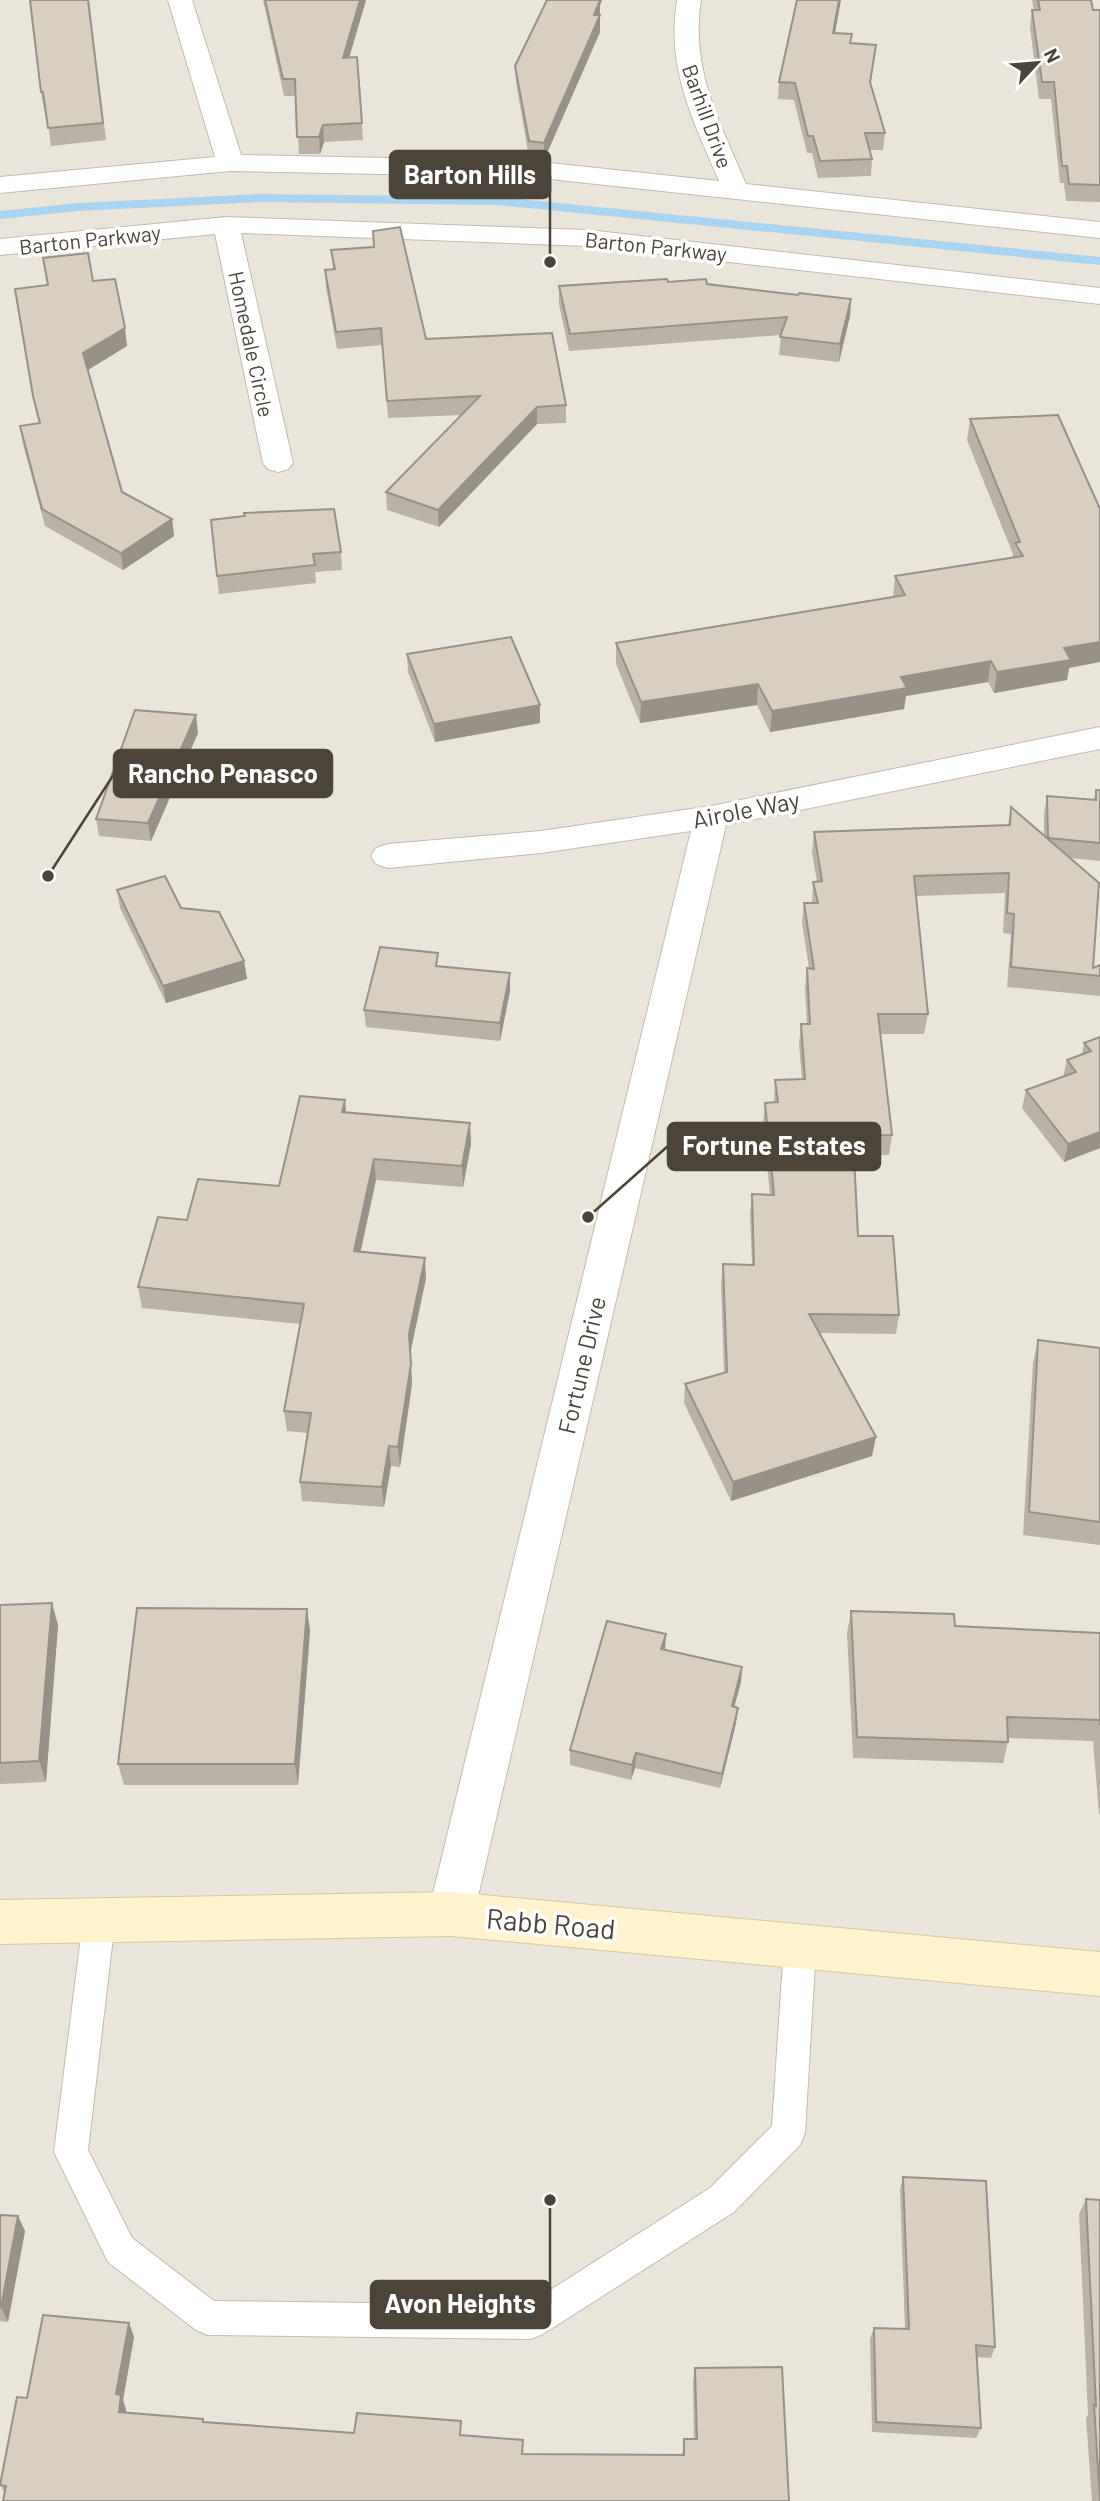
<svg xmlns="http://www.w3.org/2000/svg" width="1100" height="2501" viewBox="0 0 1100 2501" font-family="Barlow,sans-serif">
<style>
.residential{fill:#eae5da}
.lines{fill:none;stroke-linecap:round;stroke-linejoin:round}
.stream{fill:#a9d4f2;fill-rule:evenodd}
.lane-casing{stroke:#c2bbae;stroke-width:2}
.street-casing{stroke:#c2bbae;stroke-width:2}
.secondary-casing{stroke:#d6c79b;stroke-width:2}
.lane{fill:#fff;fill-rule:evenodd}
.street{fill:#fff;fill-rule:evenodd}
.secondary{fill:#fff3cd;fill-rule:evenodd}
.wall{fill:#bab2a6}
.shaded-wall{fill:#979187}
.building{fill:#d8cfc1;stroke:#979187;stroke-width:2}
.labels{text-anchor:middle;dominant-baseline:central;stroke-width:7;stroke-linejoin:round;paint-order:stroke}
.far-street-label{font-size:21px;fill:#4b4439;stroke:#fff}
.street-label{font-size:24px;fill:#4b4439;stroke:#fff}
.near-street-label{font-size:28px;fill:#4b4439;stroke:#fff}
.leader{fill:none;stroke:#4b4439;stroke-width:2.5}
.callout-dot{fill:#4b4439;stroke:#fff;stroke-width:2.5}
.callout{fill:#4b4439;stroke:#4b4439;stroke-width:2.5}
.callout-label{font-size:26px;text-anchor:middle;font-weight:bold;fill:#fff}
</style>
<rect width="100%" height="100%" fill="#f6f3ec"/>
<rect class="residential" x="0" y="0" width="1100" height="2501"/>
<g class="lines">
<polygon class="stream" points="261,194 498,197 1100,257 1100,265 498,205 261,202 78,211 0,219 0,211 78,203"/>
<defs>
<polygon id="lane" points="99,1905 110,1910 115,1920 88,2150 132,2238 214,2301 527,2305 710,2188 772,2126 784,1946 789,1935 800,1931 811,1935 816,1946 805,2133 800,2145 734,2212 543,2334 531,2339 208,2335 196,2330 108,2262 54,2152 83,1920 88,1910"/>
<g id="street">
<path d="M168 0H192L241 155 531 161 719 181C693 120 666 69 677 0H701C690 70 720 122 746 184L1100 222V238L531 177 230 171 0 193V177L215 157Z"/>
<polygon points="226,217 588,230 1100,288 1100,304 588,246 241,233 293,463 288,469 278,472 268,469 263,463 215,234 0,255 0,239"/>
<polygon points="1100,727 1100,749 726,825 474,1914 467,1929 451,1936 435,1929 428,1914 691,831 541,853 388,868 376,864 371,856 376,848 388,844 541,831 711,806"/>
</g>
<polygon id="secondary" points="451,1892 1100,1952 1100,1996 451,1936 0,1944 0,1900"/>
</defs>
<use href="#lane" class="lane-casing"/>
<use href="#street" class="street-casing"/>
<use href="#secondary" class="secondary-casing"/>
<use href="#lane" class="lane"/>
<use href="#street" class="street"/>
<use href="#secondary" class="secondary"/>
</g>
<g class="wall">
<polygon points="89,0 106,140 51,146 46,109 44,109 41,92"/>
<polygon points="263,0 366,0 349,58 357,57 363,140 324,142 320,154 299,154 295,96 284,96"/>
<polygon points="547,0 602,0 600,5 600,32 544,160 529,158 516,82 515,66"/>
<polygon points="1032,0 1091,0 1093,10 1100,10 1100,202 1066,201 1064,183 1060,183 1051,99 1039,99 1030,27 1032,10 1034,10"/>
<polygon points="835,33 851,43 876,45 870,85 885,133 883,150 870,150 872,159 871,176 818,178 812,153 807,153 794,100 778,99 779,82"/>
<polygon points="331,250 426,339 566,405 566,423 537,424 439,527 387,510 386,492 462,415 388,418 382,345 337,349 326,287 325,270 333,269"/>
<polygon points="93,281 127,346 88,370 122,492 172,519 174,536 123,570 45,526 23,444 20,426 39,423 36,413 15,289"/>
<polygon points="668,282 707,284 798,295 851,299 850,316 839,362 779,355 781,335 569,351 559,304 559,286"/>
<polygon points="1058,415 1069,668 1067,680 994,693 988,682 906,696 904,709 770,732 757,705 640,723 616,664 616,643 893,597 895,576 1012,558 1013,554 967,440 970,419"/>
<polygon points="245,516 341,552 342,570 315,572 316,583 219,594 211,520"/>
<polygon points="407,654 540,705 540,723 435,742 408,672"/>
<polygon points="198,733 151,841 99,836 96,819"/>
<polygon points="1096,790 1100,790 1100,861 1070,858 1093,968 1100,965 1100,996 1007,987 1011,934 1003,933 1005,893 916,896 928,1014 924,1034 880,1034 892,1135 889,1155 854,1155 858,1236 899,1315 896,1334 819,1333 872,1456 731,1501 684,1403 685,1384 724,1372 721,1284 723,1264 752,1265 750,1214 752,1194 770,1195 763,1122 765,1103 774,1103 775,1080 802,1079 799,1044 801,1024 807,1024 805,988 807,968 809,968 802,923 804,903 812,903 813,882 817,882 812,852 814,832 1008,825 1011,807 1044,836 1044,813 1047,796 1094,800"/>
<polygon points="117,890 181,908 244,961 247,979 166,1003 120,908"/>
<polygon points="510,991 500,1041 366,1027 364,1010"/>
<polygon points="1100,1037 1100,1148 1064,1162 1022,1108 1026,1090 1063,1077 1067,1060 1082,1054 1084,1043"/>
<polygon points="346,1112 470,1123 471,1144 463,1187 376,1180 361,1251 426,1278 410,1354 412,1384 400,1467 391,1466 384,1507 302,1501 300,1482 307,1433 287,1431 284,1411 300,1324 142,1308 138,1287 187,1220 279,1186"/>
<polygon points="1038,1340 1100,1348 1100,1545 1023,1535 1033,1363"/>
<polygon points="0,1605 58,1625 46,1782 0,1784"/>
<polygon points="307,1609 310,1631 298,1785 124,1785 118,1764"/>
<polygon points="851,1611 955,1626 1100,1633 1100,1814 1099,1814 1093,1741 1008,1738 1008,1742 1003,1763 853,1758 847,1633"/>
<polygon points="666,1634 665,1649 742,1667 741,1682 734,1707 738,1708 736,1723 720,1788 635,1768 631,1780 570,1765 570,1750"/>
<polygon points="903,2177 995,2347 991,2358 977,2357 981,2428 976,2438 872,2432 870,2339 874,2328 905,2329 900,2189"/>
<polygon points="1086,2199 1100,2501 1092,2501 1086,2418 1088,2415 1079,2214"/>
<polygon points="0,2215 18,2216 25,2231 8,2322 0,2321"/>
<polygon points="129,2323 134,2337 123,2400 126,2409 126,2413 204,2422 354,2433 462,2435 523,2454 682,2455 684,2439 694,2439 693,2382 695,2368 789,2501 5,2493 0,2485 27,2398"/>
</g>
<g class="shaded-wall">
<polygon points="360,0 366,0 344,75 343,58"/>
<polygon points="596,0 602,0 600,5 600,32 544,160 544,143"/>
<polygon points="839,0 841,0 832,50 833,33"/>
<polygon points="876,45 874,62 868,99 870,82"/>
<polygon points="323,125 324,142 320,154 319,137"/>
<polygon points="851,299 850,316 839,362 840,344"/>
<polygon points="125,328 127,346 86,371 83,353"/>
<polygon points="537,407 537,424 439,527 438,510"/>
<polygon points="172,519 174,536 123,570 121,553"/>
<polygon points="1100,642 1100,662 1069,668 1067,680 994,693 997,672 1064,648"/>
<polygon points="991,661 988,682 906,696 904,709 770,732 772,711 901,677"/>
<polygon points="758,684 757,705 640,723 641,702"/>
<polygon points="540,705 540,723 435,742 434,724"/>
<polygon points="196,715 198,733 151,841 148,823"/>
<polygon points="244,961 247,979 166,1003 163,986"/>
<polygon points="510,973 510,991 500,1041 500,1023"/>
<polygon points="345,1100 347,1121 342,1112"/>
<polygon points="470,1123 471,1144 463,1187 462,1166"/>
<polygon points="1100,1132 1100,1148 1064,1162 1068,1144"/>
<polygon points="374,1159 376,1180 356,1271 354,1251"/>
<polygon points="425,1258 426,1278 410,1354 409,1334"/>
<polygon points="411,1364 412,1384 400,1467 398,1447"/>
<polygon points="876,1437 872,1456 731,1501 733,1482"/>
<polygon points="389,1446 391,1466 384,1507 382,1487"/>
<polygon points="52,1603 58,1625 46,1782 39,1761"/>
<polygon points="307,1609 310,1631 298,1785 295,1764"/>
<polygon points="666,1634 665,1650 661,1649"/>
<polygon points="742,1667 741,1682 730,1722 732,1706"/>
<polygon points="738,1708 736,1723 720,1788 722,1774"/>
<polygon points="636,1753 635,1768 631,1780 632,1765"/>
<polygon points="18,2216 25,2231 8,2322 1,2307"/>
<polygon points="129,2323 134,2337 123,2400 126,2409 124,2425 119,2412 116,2394"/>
</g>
<g class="building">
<polygon points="30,0 88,0 103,123 48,128 43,92 41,92"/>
<polygon points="265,0 360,0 343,58 357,57 362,123 323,125 319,137 297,137 295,79 283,79"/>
<polygon points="547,0 600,0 594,15 600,15 544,143 529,141 515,66"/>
<polygon points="797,0 839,0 833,33 852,34 850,43 876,45 870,82 885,133 865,133 872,159 820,161 813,136 808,136 795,83 779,82"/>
<polygon points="1038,0 1091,0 1093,10 1100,10 1100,185 1069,184 1067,166 1062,166 1054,82 1042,82 1032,10 1040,10"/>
<polygon points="400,227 426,339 552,333 566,405 537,407 438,510 386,492 480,396 387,401 381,328 336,332 325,270 335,269 331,250 374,247 373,231"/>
<polygon points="88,253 93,281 115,279 125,328 83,353 122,492 172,519 121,553 42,509 20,426 40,423 33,396 15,289 48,285 43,258"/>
<polygon points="667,279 668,282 706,279 707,284 798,295 799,293 851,299 840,344 780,337 787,317 570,334 559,286"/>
<polygon points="1058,415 1100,509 1100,642 1064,648 1071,660 997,672 991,661 901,677 907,688 772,711 758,684 641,702 616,643 905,595 895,576 1023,556 1015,543 1020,542 970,419"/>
<polygon points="334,509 341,552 313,554 315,565 217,576 211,520 245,516 244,513"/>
<polygon points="511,637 540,705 434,724 407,654"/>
<polygon points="135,710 196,715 148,823 96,819"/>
<polygon points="1096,790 1100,790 1100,843 1048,838 1047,796 1096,800"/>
<polygon points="1011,807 1099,883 1093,968 1100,965 1100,976 1011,967 1014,914 1007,913 1009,873 914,876 928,1014 878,1014 892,1135 853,1136 858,1236 893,1236 899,1315 809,1314 876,1437 733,1482 685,1384 727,1372 723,1264 754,1265 752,1194 774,1195 765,1103 778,1102 775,1080 805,1079 801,1024 810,1024 807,968 814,969 804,903 818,903 813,882 822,881 814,832 1010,825"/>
<polygon points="165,876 181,908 219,912 244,961 163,986 117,890"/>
<polygon points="380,947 438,953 436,966 510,973 500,1023 364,1010"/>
<polygon points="1100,1037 1100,1132 1068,1144 1026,1090 1076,1072 1067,1060 1091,1051 1084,1043"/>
<polygon points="300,1096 345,1100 342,1112 470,1123 462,1166 374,1159 354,1251 425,1258 409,1334 411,1364 398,1447 389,1446 382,1487 300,1482 311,1413 284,1411 304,1304 138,1287 158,1217 187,1220 198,1179 279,1186"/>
<polygon points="1038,1340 1100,1348 1100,1522 1029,1512"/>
<polygon points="52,1603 39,1761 0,1763 0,1605"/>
<polygon points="137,1608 307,1609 295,1764 118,1764"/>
<polygon points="851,1611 954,1614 955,1626 1100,1633 1100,1725 1100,1720 1007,1717 1008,1742 857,1737"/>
<polygon points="607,1621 666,1634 661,1649 742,1667 732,1706 738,1708 722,1774 636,1753 632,1765 570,1750"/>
<polygon points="903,2177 986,2181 995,2347 976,2345 981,2428 876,2422 874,2328 909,2329"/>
<polygon points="1086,2199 1100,2200 1100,2501 1094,2405 1096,2406"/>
<polygon points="0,2215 18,2216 1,2307 0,2307"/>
<polygon points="43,2315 129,2323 116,2394 121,2395 119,2412 203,2419 203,2422 354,2433 357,2413 461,2421 460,2435 523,2440 522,2454 684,2455 684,2439 697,2439 695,2368 782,2367 789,2501 3,2501 6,2486 0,2485 17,2397 27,2398"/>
</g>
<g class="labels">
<g class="far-street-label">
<text transform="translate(708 116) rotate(70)">Barhill Drive</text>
<text transform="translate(90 239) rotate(-6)">Barton Parkway</text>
<text transform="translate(656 246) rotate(6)">Barton Parkway</text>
<text transform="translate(252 344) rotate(78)">Homedale Circle</text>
</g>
<g class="street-label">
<text transform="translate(746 809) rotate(-11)">Airole Way</text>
<text transform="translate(581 1365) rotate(-77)">Fortune Drive</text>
</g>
<g class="near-street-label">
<text transform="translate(551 1923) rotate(5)">Rabb Road</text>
</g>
</g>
<path class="leader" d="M550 262L550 175M48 876L114 774M588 1217L668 1146M550 2200L550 2304"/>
<g class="callout-dot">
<circle cx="550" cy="262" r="7"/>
<circle cx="48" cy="876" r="7"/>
<circle cx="588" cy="1217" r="7"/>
<circle cx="550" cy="2200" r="7"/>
</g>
<g class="callout">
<rect x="390" y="151" width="160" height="47" rx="7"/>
<rect x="114" y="750" width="218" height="47" rx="7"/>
<rect x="668" y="1123" width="212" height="47" rx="7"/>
<rect x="371" y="2281" width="179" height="47" rx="7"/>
</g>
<g class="callout-label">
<text x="470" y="184">Barton Hills</text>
<text x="223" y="783">Rancho Penasco</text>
<text x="774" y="1155">Fortune Estates</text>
<text x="460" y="2313">Avon Heights</text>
</g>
<g transform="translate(1037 63) rotate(64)" stroke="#ffffff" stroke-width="5" paint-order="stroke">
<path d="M0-5L12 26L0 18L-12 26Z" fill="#4b4439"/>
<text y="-10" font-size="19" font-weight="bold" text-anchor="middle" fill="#4b4439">N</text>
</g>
</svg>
